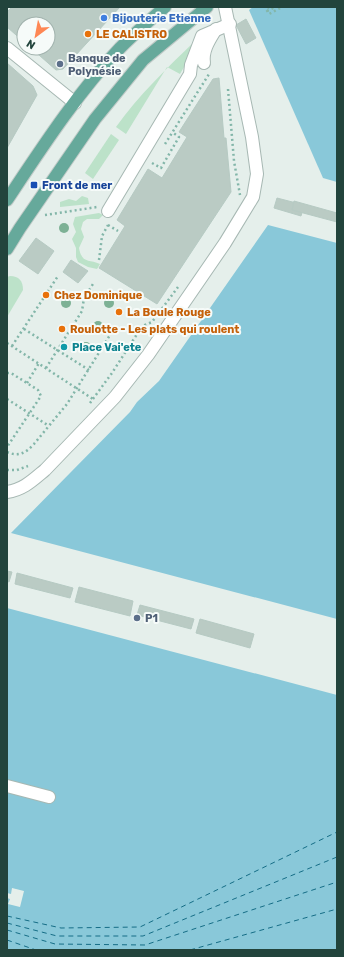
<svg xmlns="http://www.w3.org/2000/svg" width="344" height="957" viewBox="0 0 344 957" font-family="Rubik,sans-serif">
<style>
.green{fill:#bce2c9}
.water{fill:#89c8d9}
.pier{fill:#e5efeb}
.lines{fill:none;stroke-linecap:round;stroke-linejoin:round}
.ferry{stroke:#156d86;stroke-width:1;stroke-dasharray:5 4;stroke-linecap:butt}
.building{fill:#bacbc4;stroke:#b6cac3}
.minor-casing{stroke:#a7b8b3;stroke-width:14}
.major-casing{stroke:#c1cbc8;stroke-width:14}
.path{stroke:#83b6a9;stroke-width:2.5;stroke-dasharray:2 3;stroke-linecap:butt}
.minor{stroke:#fff;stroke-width:12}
.major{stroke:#66a99b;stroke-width:12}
.tree{fill:#7db195}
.shop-dot{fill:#3f7fe0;stroke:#f6fbf9;stroke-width:1.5}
.food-dot{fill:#e8710a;stroke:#f6fbf9;stroke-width:1.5}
.service-dot{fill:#5c6f8a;stroke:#f6fbf9;stroke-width:1.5}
.transit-dot{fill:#1a4fb4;stroke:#f6fbf9;stroke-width:1.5}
.culture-dot{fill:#0f9aa8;stroke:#f6fbf9;stroke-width:1.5}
.labels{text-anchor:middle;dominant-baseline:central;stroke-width:4;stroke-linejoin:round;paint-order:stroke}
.shop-label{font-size:11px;font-weight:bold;fill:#366cbe;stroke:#f6fbf9;text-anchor:start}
.food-label{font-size:11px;font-weight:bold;fill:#c56008;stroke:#f6fbf9;text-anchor:start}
.service-label{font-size:11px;font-weight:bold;fill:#4e5e75;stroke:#f6fbf9;text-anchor:start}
.transit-label{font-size:11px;font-weight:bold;fill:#164399;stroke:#f6fbf9;text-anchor:start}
.culture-label{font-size:11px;font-weight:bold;fill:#0d838f;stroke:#f6fbf9;text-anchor:start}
</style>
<rect width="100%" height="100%" fill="#e5efeb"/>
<g class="green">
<path d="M195 41 191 55 180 74 167 67 126 134 116 127C139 95 167 68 195 41Z"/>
<polygon points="111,134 119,140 93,179 85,173"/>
<polygon points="82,196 88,198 89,204 60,207 60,202 69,199 76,201"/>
<path d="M99 213 103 215 99 219H87L83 222 81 229 84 237 79 248C82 264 89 259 100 264L97 269 88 267 78 262 76 257V248L72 239 76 232 73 224 75 217Z"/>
<path d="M10 276C19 276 23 281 23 290L7 317V277Z"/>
</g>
<g class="water">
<polygon points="253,7 337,7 337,182 323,178 249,10"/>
<polygon points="268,225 337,243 337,619 11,533 130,412 137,402 159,381"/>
<polygon points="7,608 337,695 337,950 7,950"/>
</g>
<polygon class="pier" points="12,888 24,891 20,907 8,904 10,899 7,898 7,893 11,894"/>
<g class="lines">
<g class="ferry">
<polyline points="7,916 61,928 140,927 337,832"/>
<polyline points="7,923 57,936 143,936 337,857"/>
<polyline points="7,930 55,944 145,945 337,882"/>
<polyline points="7,940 36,950"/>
<polyline points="190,950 337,909"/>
</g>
</g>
<g class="building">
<polygon points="12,7 120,7 63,69 56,70 31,48 48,48 48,24 24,24 24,42 7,27 7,12"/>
<polygon points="246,19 256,38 246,44 236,25"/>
<polygon points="7,63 33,86 37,95 7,148"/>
<polygon points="219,78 224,138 226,138 231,192 157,304 99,268 125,226 117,220 148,169 162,178 187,137 179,132 213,79"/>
<polygon points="277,198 304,205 301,216 274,208"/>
<polygon points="294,201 337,213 337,222 292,210"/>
<polygon points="36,238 54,251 38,274 19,261"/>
<polygon points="71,260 88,271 78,283 63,272"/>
<polygon points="7,571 12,572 9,582 7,581"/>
<polygon points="17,573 73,588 70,598 15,584"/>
<polygon points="79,587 133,601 130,616 75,602"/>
<polygon points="140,605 194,619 191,629 137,615"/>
<polygon points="200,619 254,634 250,648 196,633"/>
</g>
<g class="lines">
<defs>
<g id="minor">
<polyline points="7,48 75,103"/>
<path d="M204 63C202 50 210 39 216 29"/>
<polyline points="108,211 190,74 191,65 202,36 230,24"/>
<path d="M7 492C23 490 33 480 45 470L115 397 148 355 225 243 253 197 257 174 252 137 225 7"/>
<polyline points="7,786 49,797"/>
</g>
<g id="major">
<path d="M7 200C41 149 78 92 120 48 134 34 150 20 165 7"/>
<polyline points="7,249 20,228 95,119 143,60 207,7"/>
</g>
</defs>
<use href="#minor" class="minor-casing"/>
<use href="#major" class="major-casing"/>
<g class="path">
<polyline points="269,7 266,9 269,14 282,7"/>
<polyline points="267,11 275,7"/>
<polyline points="228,89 234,161 240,195"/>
<polyline points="165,144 209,74"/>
<polyline points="152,163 161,168 179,137 172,132"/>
<polyline points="45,215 97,207"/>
<polyline points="108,225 118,231"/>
<polyline points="99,260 102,236 108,225 108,222"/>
<polyline points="24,329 89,370"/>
<polyline points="7,343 93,399"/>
<polyline points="12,346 58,276"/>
<polyline points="46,368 82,311 84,298 93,284"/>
<polyline points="7,373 11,373 38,390 41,396 7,447"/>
<polyline points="27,383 39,363"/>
<polyline points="7,399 49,426"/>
<polyline points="90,403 112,373 139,331 145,325 152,322 178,287"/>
<path d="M7 452C18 457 26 453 34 444L67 404 110 335"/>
<polyline points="7,470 17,470 28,466"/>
</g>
<use href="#minor" class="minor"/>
<use href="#major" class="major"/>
</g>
<g class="tree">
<circle cx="64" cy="228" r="5"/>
<circle cx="66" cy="303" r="5"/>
<circle cx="109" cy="303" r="5"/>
<circle cx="98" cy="326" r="5"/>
<circle cx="86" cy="347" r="5"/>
</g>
<circle class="shop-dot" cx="104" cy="18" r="4"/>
<g class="food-dot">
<circle cx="88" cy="34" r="4"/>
<circle cx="46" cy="295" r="4"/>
<circle cx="119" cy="312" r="4"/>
<circle cx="62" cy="329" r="4"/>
</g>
<g class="service-dot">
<circle cx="60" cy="64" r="4"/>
<circle cx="137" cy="618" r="4"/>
</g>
<rect class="transit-dot" x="30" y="181" width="8" height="8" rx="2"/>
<circle class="culture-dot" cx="64" cy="347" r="4"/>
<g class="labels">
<g class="shop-label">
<text x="112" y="18">Bijouterie Etienne</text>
</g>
<g class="food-label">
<text x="96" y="34">LE CALISTRO</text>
<text x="54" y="295">Chez Dominique</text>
<text x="127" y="312">La Boule Rouge</text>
<text x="70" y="329">Roulotte - Les plats qui roulent</text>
</g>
<g class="service-label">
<text x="68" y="58">Banque de<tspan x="68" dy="13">Polynésie</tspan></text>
<text x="145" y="618">P1</text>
</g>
<g class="transit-label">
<text x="42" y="185">Front de mer</text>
</g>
<g class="culture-label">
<text x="72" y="347">Place Vai'ete</text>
</g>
</g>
<rect width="344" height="957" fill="none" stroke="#22443c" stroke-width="16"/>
<g transform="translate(36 36) rotate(212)"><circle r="19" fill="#f6fbf9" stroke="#a1b2ad"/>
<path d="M0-3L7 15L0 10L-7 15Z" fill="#fe8754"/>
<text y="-6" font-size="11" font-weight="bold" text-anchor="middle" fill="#22443c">N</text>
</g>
</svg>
